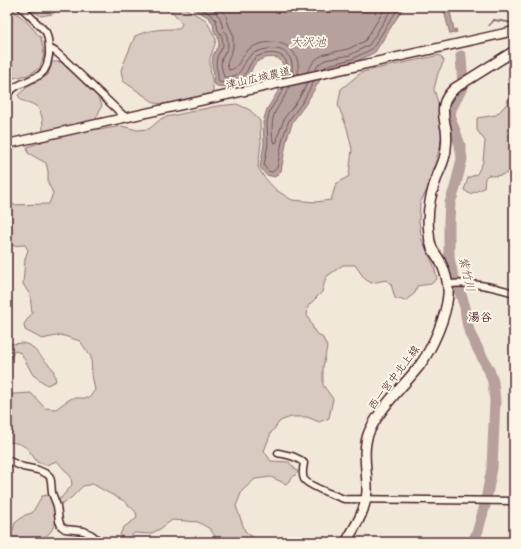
<svg xmlns="http://www.w3.org/2000/svg" width="521" height="549" viewBox="0 0 521 549" font-family="'Playpen Sans','Klee One',sans-serif">
<style>
.green{fill:#d8cac0;stroke:#917476}
.water{fill:#b6a19c;stroke:#8b6d6f}
.lines{fill:none;stroke-linecap:round;stroke-linejoin:round}
.shore{stroke:#755358;stroke-width:1}
.stream{stroke:#8b6d6f;stroke-width:2}
.river{stroke:#b6a19c;stroke-width:11}
.minor-casing{stroke:#4a1f2b;stroke-width:9}
.tertiary-casing{stroke:#4a1f2b;stroke-width:11}
.secondary-casing{stroke:#4a1f2b;stroke-width:12}
.minor{stroke:#fcf5e5;stroke-width:6}
.tertiary{stroke:#fcf5e5;stroke-width:8}
.secondary{stroke:#fcf5e5;stroke-width:9}
.labels{text-anchor:middle;dominant-baseline:central;stroke-width:4;stroke-linejoin:round;paint-order:stroke}
.street-label{font-size:11px;fill:#4a1f2b;stroke:#fcf5e5}
.water-label{font-size:12px;font-style:italic;fill:#704c53;stroke:#fcf5e5}
.neighbourhood-label{font-size:12px;font-weight:bold;fill:#4a1f2b;stroke:#fcf5e5}
</style>
<rect width="100%" height="100%" fill="#f1e8da"/>
<filter id="ink" filterUnits="userSpaceOnUse"><feTurbulence type="fractalNoise" baseFrequency=".025" numOctaves="2"/><feDisplacementMap in="SourceGraphic" scale="8" xChannelSelector="R" yChannelSelector="G"/><feConvolveMatrix kernelMatrix="1 2 1 2 8 2 1 2 1" color-interpolation-filters="sRGB"/></filter>
<g filter="url(#ink)">
<g class="green">
<polygon points="7,7 10,7 28,23 41,38 44,54 40,68 28,75 14,78 7,72"/>
<polygon points="27,7 62,7 52,14 41,16"/>
<path d="M128 7H184L188 10 206 20 216 39 215 44 210 58V68L213 87V93L165 104 155 103 123 81 121 70 135 36C150 29 163 29 179 29L182 24 173 12 164 9 133 10Z"/>
<path d="M440 55 444 61 438 73 434 89 438 103 442 132 440 147 428 188 420 203 419 221 422 240 434 266 437 279 431 284 417 286 415 293 405 301 395 298 391 284 386 280 371 283 365 279 355 265H343L326 277 322 292 308 306 307 315 315 332 323 338 327 347 323 367V385L333 399 329 418 319 422 307 417H291L280 421 271 433 264 451 271 461 289 462 298 472 286 484 271 477 255 479 242 491 236 506 245 531 255 539 256 542H219L210 529 198 522 172 520 160 529 150 534 135 533 124 540 120 534 124 527 137 518 136 512 124 501 103 490 93 484 83 486 70 499 61 504 57 509 56 522 51 531 43 540 42 542H7V538L12 533 15 523 25 515 32 513 42 496 48 495 53 500 61 498 72 485 71 477 57 461 46 465 37 462C27 448 26 443 7 442V396L14 394 31 393 45 408 56 409 64 403 72 398H89L95 390 92 375 91 357 80 341 61 335 42 339 25 330 24 324 32 313 30 295 23 284 25 259 28 250 25 245 7 246V205L49 204 53 193 48 183V171L46 163 28 153 27 147 42 142C43 131 45 114 36 106 32 103 25 102 21 100L18 95 31 84 48 75 52 62H61L97 96 102 105 95 121 99 130 122 126 137 130 149 129 162 118 217 106 237 104 250 110 260 121 261 143 258 167 264 177 276 190 292 200 316 202 331 200 336 184 349 176 352 149 347 128 338 105 341 89 362 72Z"/>
<path d="M514 66V172C504 173 498 178 488 175L485 178 484 188 470 194 464 190 468 178 477 174 483 162 485 141 477 130V118L496 115 505 106 510 97 508 79 512 68Z"/>
<polygon points="7,341 12,344 22,343 30,345 53,369 56,381 47,385 33,375 21,353 15,351 7,362"/>
</g>
<g class="water">
<path d="M190 7H404L375 52 354 63 326 70 305 105 293 121 287 138 281 171 275 177 266 175 260 167 264 144 263 122 267 109 279 90 283 75V64L278 58C271 57 263 57 257 62 252 65 251 73 248 78 241 86 226 88 216 86L213 81 214 74 212 66 213 55 219 45 218 37 214 31 213 23 208 17Z"/>
<polygon points="443,7 449,7 454,30 456,29 457,32 450,34"/>
</g>
<g class="lines">
<g class="shore">
<path d="M198 7 210 14 216 20 218 30 222 36 223 46 217 57 216 65 218 74V80L219 82C227 84 240 81 245 74 248 70 250 62 255 58 264 52 284 50 287 64 288 68 287 73 287 76"/>
<path d="M208 7 214 10 220 18 223 28 227 36 228 47 222 58 221 65 224 77C244 78 240 65 251 55 253 53 256 52 259 51 271 47 285 47 291 60 293 64 292 71 292 75"/>
<path d="M219 7 226 16 229 26 233 34V48L228 60 227 64 229 70C239 70 241 54 249 49 265 39 289 38 297 59 299 63 298 69 298 74"/>
<polyline points="322,69 328,65 352,59 372,49 399,7"/>
<polyline points="315,70 319,64 325,60 350,55 369,45 393,7"/>
<polyline points="307,72 314,61 319,57 325,54 348,49 365,41 386,7"/>
<path d="M289 86C286 96 280 103 275 112 271 121 272 132 273 141L274 143 277 142 278 135 285 117 298 100 308 82"/>
<polyline points="284,87 282,92 270,110 267,122 268,144 264,166 268,171 272,172 277,168 283,137 289,120 302,103 314,81"/>
</g>
<polyline class="stream" points="489,25 494,20 514,23"/>
<polyline class="river" points="461,56 463,86 451,109 450,117 460,145 462,159 455,188 450,203 449,221 449,258 453,276 461,295 465,307 467,322 470,334 489,370 493,382 495,401 492,468 485,505 478,530 473,542"/>
<defs>
<g id="minor">
<polyline points="49,48 56,52 65,60 126,118"/>
<polyline points="7,93 17,86 40,75 44,71 47,65 49,55 49,48 48,39 46,32 21,7"/>
<path d="M448 284C472 282 491 286 514 293"/>
<path d="M278 453C287 455 297 456 304 463 303 468 302 475 304 479 308 486 336 496 344 499L514 501"/>
<polyline points="7,460 23,467 38,470 47,474 50,477 51,481 52,493 57,506 59,521 61,526 65,529 84,531 92,535 101,542"/>
</g>
<polyline id="tertiary" points="7,144 514,31"/>
<path id="secondary" d="M346 542C356 525 365 512 367 492 368 473 361 451 369 432 381 406 403 387 420 365 433 347 446 317 448 295 449 284 445 270 440 261 437 256 434 252 432 248 430 243 429 238 429 233 426 213 431 192 438 174 442 165 446 157 446 148 447 140 447 131 445 124 442 108 442 100 455 88L514 51"/>
</defs>
<use href="#minor" class="minor-casing"/>
<use href="#tertiary" class="tertiary-casing"/>
<use href="#secondary" class="secondary-casing"/>
<use href="#minor" class="minor"/>
<use href="#tertiary" class="tertiary"/>
<use href="#secondary" class="secondary"/>
</g>
</g>
<g class="labels">
<g class="street-label">
<text transform="translate(258 77) rotate(-13)">津山広域農道</text>
<text transform="translate(393 377) rotate(-53)">西一宮中北上線</text>
</g>
<g class="water-label">
<text x="308" y="41">大沢池</text>
<text transform="translate(468 274) rotate(76)">紫竹川</text>
</g>
<g class="neighbourhood-label">
<text x="480" y="316">湯谷</text>
</g>
</g>
<rect width="521" height="549" fill="none" stroke="#fcf5e5" stroke-width="24"/>
<rect x="12" y="12" width="497" height="525" fill="none" stroke="#4a1f2b" stroke-width="1.5" filter="url(#ink)"/>
</svg>
